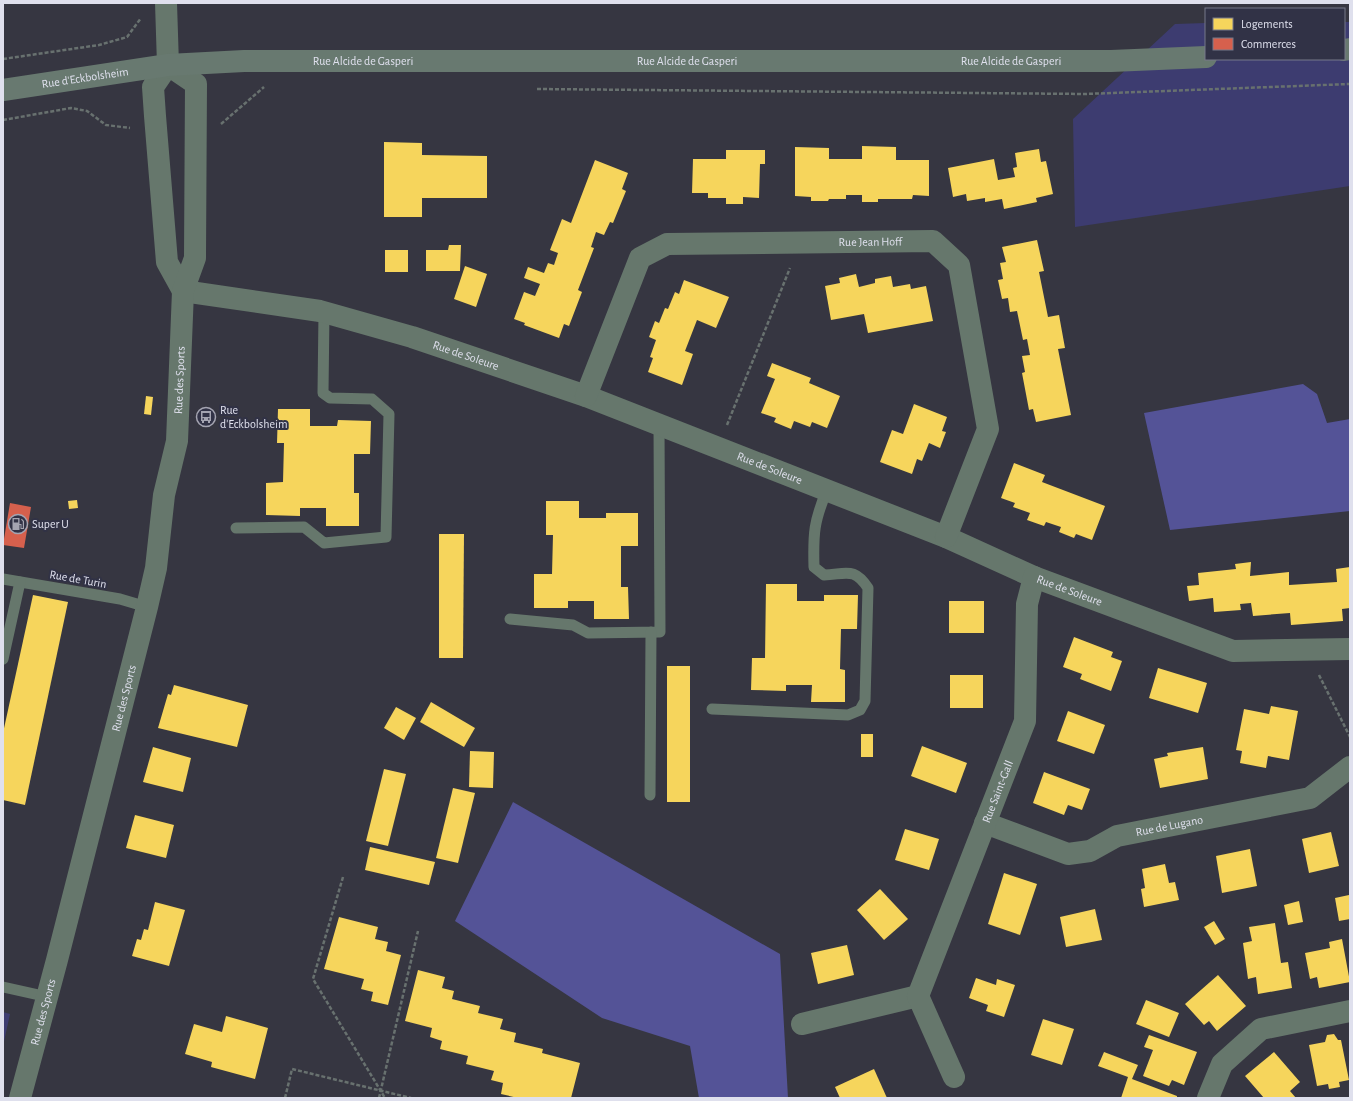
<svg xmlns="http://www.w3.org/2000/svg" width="1353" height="1101" viewBox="0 0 1353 1101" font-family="'Alegreya Sans',sans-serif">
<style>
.green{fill:#3d3c70}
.forest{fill:#545397}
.homes{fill:#f6d55c}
.shops{fill:#d6604d}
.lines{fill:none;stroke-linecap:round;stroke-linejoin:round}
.path{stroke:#68716f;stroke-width:2.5;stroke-dasharray:4 2;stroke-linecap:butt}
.service{stroke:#66776c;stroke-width:11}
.minor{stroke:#66776c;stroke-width:22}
.secondary{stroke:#687970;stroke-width:22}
.labels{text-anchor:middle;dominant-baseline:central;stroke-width:4;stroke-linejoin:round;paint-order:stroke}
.street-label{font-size:12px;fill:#dfe0ed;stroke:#313246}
.poi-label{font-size:12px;fill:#dfe0ed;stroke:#313246;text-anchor:start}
</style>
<rect width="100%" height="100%" fill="#363641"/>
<g class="green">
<polygon points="1344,22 1350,22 1350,186 1075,227 1073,119 1175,24 1206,23 1206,59 1344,59"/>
<polygon points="3,1012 10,1014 3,1046"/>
</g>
<g class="forest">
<polygon points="1303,384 1317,394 1327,423 1350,419 1350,511 1170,530 1144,413"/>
<polygon points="513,802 780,954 788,1098 699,1098 690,1046 602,1018 455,921"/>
</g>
<g class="homes">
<polygon points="384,142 422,143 422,155 487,156 487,198 422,198 422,217 384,217"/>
<polygon points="862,146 896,147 896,160 929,160 929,196 913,195 912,199 878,199 878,202 862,202 862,195 846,195 846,199 829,199 828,201 811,201 811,197 795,196 795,147 829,148 829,159 862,159"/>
<polygon points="1039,149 1041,162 1046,161 1053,194 1036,198 1037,202 1004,209 1002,199 985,202 985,198 967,201 966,194 953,197 948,168 994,159 998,180 1015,177 1013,168 1017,167 1015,153"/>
<polygon points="726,150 765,150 765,164 760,164 759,198 743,197 743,204 726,204 726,198 708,198 708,193 692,193 693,159 726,159"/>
<polygon points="595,160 628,173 622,189 626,191 613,223 610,222 604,235 596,232 591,247 594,248 578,290 582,292 569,326 564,324 559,338 524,325 525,323 514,319 524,292 535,296 540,284 524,278 528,267 544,273 548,263 554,265 558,253 550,250 562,219 571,223"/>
<polygon points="1037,240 1044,271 1039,272 1048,317 1059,315 1065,348 1058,349 1071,415 1036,422 1033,409 1029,410 1022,373 1025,372 1022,356 1030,355 1027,339 1023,340 1017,311 1010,312 1008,298 1002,299 998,280 1003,279 1000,263 1006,262 1002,247"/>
<polygon points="449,245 461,245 460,271 426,271 426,250 448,250"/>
<rect x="385" y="250" width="23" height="22"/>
<polygon points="465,266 487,274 476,307 454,299"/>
<polygon points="856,274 859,287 875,283 875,279 891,276 893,287 910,284 911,289 926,286 933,321 868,333 864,314 831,320 825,286 840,283 839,278"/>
<polygon points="684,280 729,297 716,328 697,320 685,351 693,354 682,385 648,372 653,358 650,357 656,340 649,337 655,321 659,323 665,308 668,309 675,292 679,294"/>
<polygon points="772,363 811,378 809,383 840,396 827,428 812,422 810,427 794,421 791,429 774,422 776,418 761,413 775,379 767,376"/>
<polygon points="146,396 153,397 151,415 144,414"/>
<polygon points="914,404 947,417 942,431 946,432 940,448 929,443 922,461 917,459 912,474 880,462 892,430 903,434"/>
<polygon points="278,409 310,409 310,426 337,426 338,420 371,421 370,454 354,454 354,493 359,493 359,526 326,526 326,508 300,508 300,516 266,515 266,483 283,482 284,443 277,443"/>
<polygon points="1014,463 1045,475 1042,482 1105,506 1092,540 1076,534 1074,538 1059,532 1061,527 1046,522 1044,526 1027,520 1030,513 1013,507 1015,503 1001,498"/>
<polygon points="77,500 78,508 69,509 68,501"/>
<polygon points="546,501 579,501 579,518 606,518 606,513 638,513 638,546 621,546 621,587 628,587 629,619 594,619 594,601 568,601 568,608 534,608 534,574 552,574 553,535 546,535"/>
<polygon points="439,534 464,534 463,658 439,658"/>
<polygon points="1251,562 1250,576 1289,572 1289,585 1337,582 1336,569 1350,567 1350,608 1342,609 1343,621 1291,625 1290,613 1253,616 1251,603 1240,604 1241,610 1214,612 1213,598 1189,601 1187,586 1199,585 1198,573 1236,569 1235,564"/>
<polygon points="766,584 797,584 797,601 824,601 824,595 858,595 857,629 841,629 840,669 845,670 845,702 811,702 812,685 786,685 786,691 751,690 752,658 765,658"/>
<polygon points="33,595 68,602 25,805 3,800 3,733"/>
<rect x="949" y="601" width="35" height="32"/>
<polygon points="1074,637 1113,652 1111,657 1122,661 1111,691 1080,679 1082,674 1063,667"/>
<rect x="667" y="666" width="23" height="136"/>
<polygon points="1158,668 1207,683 1198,713 1149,698"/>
<rect x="950" y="675" width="33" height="33"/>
<polygon points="174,685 248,705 237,747 158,728 168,694 171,695"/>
<polygon points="431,702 475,728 464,747 420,722"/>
<polygon points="1271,706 1298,711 1289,760 1268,756 1266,768 1240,763 1242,751 1236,750 1244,709 1269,714"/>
<polygon points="396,707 416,718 404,740 384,728"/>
<polygon points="1068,711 1105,725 1094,754 1057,741"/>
<rect x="861" y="734" width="12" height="23"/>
<polygon points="922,746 967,763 956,793 911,776"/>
<polygon points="153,747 191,758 183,792 143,782"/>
<polygon points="1203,747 1208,779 1160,788 1154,759 1168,756 1167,753"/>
<polygon points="470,751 494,752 493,788 469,787"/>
<polygon points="384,769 406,774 388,846 366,841"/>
<polygon points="1044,772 1090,789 1082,810 1068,805 1064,815 1033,803"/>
<polygon points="453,788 475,793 458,863 436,858"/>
<polygon points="135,815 174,825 166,858 126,848"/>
<polygon points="905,829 939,839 929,870 895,860"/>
<polygon points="1331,832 1339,866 1309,873 1302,839"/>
<polygon points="370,847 435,862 429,885 365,870"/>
<polygon points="1250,849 1257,886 1222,893 1216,856"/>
<polygon points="1165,864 1169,883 1175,882 1179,900 1144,907 1141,889 1145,888 1142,869"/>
<polygon points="1004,873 1037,884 1020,935 988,924"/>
<polygon points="880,889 908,919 884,940 857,910"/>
<polygon points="1349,895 1350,919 1339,921 1335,898"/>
<polygon points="1299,901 1303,922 1288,925 1284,905"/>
<polygon points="155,902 185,910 169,966 132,956 137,939 141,940 144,929 148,930"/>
<polygon points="1095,909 1102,940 1066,947 1060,917"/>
<polygon points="339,917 378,927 375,939 388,942 386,951 401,955 388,1005 371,1001 373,992 361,989 364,979 324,969"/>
<polygon points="1214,921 1225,939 1215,945 1204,927"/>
<polygon points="1275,923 1281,963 1288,962 1292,988 1258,994 1256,977 1248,979 1243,943 1252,941 1249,927"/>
<polygon points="1342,939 1350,982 1319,988 1317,977 1310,979 1305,953 1330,948 1329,942"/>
<polygon points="847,945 854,975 818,984 811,953"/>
<polygon points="418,970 445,977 442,988 454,991 452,999 480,1006 478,1013 503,1019 500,1029 516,1033 514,1042 543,1049 542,1053 580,1063 571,1098 518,1098 501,1094 503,1083 491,1080 494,1071 466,1064 468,1056 440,1049 442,1041 430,1037 432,1028 405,1021"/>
<polygon points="1218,975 1246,1006 1217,1031 1209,1021 1204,1025 1185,1004"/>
<polygon points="976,978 996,985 997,979 1015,985 1004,1017 986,1011 988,1005 969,998"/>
<polygon points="1146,1000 1179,1013 1169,1037 1136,1024"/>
<polygon points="226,1016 268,1028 255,1079 211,1067 212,1062 185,1054 194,1024 222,1032"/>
<polygon points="1043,1019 1074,1029 1062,1065 1031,1055"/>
<polygon points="1334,1034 1338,1040 1341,1040 1349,1080 1339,1082 1340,1087 1329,1089 1328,1084 1317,1086 1309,1045 1325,1042 1327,1035"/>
<polygon points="1149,1035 1197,1052 1184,1085 1172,1080 1169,1086 1143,1076 1153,1050 1144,1047"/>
<polygon points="1104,1052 1138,1065 1132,1079 1177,1096 1177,1098 1121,1098 1128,1077 1098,1066"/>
<polygon points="1274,1052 1300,1082 1290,1091 1296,1098 1264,1098 1245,1076"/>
<polygon points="874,1069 887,1098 840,1098 835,1087"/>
</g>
<polygon class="shops" points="10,503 31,507 24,548 3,545"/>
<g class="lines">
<g class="path">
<polyline points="3,59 99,45 127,37 141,18"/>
<polyline points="537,89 1085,94 1350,84"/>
<polyline points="3,120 71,108 87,111 106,125 130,128"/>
<polyline points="221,124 264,87"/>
<polyline points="727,425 790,268"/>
<polyline points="1319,675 1350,737"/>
<polyline points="343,877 313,979 385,1098"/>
<polyline points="285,1098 292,1069 411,1098"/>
<polyline points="379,1098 418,931"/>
</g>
<g class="service">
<polyline points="236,528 304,527 324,543 386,537 389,414 372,399 330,398 323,393 324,312"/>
<polyline points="3,579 120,599 147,607"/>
<polyline points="510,619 573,625 588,633 660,632 659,424"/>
<polyline points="3,659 20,582"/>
<path d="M712 709 848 715 860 710 865 701 868 588C854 567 847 574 824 575L814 567C813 533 814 521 827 490"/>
<polyline points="650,795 651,632"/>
<polyline points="3,987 48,997"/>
</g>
<g class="minor">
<polyline points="166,3 168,65"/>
<polyline points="168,65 153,87 155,116 167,262 183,291"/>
<path id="s1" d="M183 291 320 311 412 337 586 396 946 537 1034 577 1233 651 1350 649"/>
<path id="s2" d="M586 396 640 258 667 244 933 241 959 265 988 429 946 537"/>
<path id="s3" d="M985 823 1068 854 1090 851 1117 836 1310 798 1350 767"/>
<polyline points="802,1024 918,996"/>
<path id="s4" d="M954 1077 918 996 1025 721 1027 604 1034 577"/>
<path id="s5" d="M20 1098 57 960 147 607 156 568 164 495 177 441 183 291 195 258 196 84 168 65"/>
<polyline points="1208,1098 1222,1064 1261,1029 1350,1011"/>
</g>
<g class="secondary">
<polyline points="1344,50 1350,49"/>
<path id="s6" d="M3 90 168 65 244 61H1111L1206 57"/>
</g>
</g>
<defs>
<symbol id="bus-ring" viewBox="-11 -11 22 22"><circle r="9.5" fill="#313246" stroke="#a4a4b1" stroke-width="1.5"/><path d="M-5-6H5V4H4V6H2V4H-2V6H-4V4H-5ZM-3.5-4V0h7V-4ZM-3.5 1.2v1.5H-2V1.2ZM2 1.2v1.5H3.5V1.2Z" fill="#a4a4b1"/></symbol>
<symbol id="fuel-ring" viewBox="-11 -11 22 22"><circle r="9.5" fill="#313246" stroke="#a4a4b1" stroke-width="1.5"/><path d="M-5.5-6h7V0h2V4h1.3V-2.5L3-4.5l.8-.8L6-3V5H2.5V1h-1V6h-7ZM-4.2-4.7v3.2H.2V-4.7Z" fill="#a4a4b1"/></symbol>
</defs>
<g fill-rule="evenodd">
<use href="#bus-ring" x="195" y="406" width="22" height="22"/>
<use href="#fuel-ring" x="7" y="513" width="22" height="22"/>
</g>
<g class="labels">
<g class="street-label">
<text stroke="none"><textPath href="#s6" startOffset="362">Rue Alcide de Gasperi</textPath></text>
<text stroke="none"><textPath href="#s6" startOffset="686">Rue Alcide de Gasperi</textPath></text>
<text stroke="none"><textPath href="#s6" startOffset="1010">Rue Alcide de Gasperi</textPath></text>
<text stroke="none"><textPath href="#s6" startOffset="83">Rue d'Eckbolsheim</textPath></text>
<text stroke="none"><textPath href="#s2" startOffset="382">Rue Jean Hoff</textPath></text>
<text stroke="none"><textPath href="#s1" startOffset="291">Rue de Soleure</textPath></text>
<text stroke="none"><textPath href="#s5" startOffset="737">Rue des Sports</textPath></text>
<text stroke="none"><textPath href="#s1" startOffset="615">Rue de Soleure</textPath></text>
<text transform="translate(78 579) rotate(10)">Rue de Turin</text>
<text stroke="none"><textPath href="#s1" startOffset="939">Rue de Soleure</textPath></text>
<text stroke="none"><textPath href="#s5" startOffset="413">Rue des Sports</textPath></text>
<text stroke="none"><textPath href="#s4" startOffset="308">Rue Saint-Gall</textPath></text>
<text stroke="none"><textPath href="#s3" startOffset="195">Rue de Lugano</textPath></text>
<text stroke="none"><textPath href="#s5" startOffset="89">Rue des Sports</textPath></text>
</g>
<g class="poi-label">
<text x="220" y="410">Rue<tspan x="220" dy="14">d'Eckbolsheim</tspan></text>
<text x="32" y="524">Super U</text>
</g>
</g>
<rect width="1353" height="1101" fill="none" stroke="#dfe0ed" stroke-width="8"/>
<rect x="1205" y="8" width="140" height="52" fill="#313246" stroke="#777889"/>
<rect x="1213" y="18" width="20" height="12" fill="#f6d55c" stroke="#777889"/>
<text x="1241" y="28" font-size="12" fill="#dfe0ed">Logements</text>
<rect x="1213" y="38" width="20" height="12" fill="#d6604d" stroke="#777889"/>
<text x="1241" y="48" font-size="12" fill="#dfe0ed">Commerces</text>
</svg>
